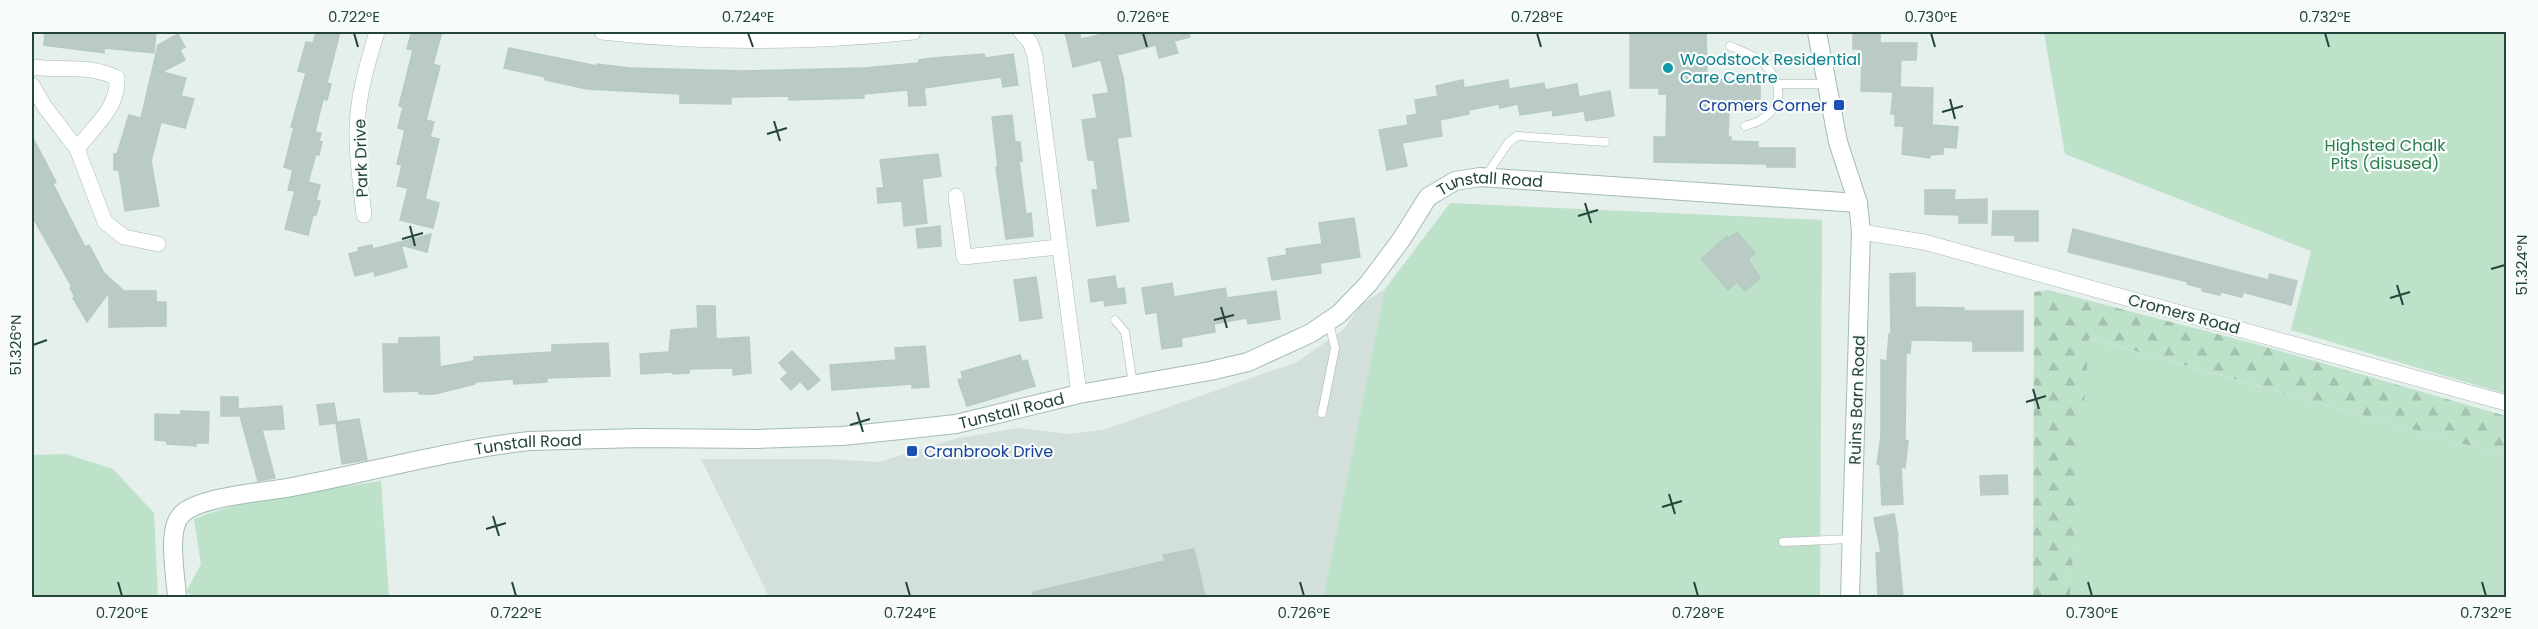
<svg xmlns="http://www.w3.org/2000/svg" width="2538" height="629" viewBox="0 0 2538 629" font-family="Poppins,sans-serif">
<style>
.built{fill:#d3dfda}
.green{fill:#bde1c9}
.forest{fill:url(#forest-firs)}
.building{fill:#bacac5;stroke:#b7cac3;stroke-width:1.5}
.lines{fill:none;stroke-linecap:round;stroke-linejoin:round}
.lane-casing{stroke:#a7b8b3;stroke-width:9}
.street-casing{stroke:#a7b8b3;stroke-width:16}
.secondary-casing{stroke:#a3bcb4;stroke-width:20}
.lane{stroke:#fff;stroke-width:8}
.street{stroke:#fff;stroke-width:15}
.secondary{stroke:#fff;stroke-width:18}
.ticks{fill:none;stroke:#23433c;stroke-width:2}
.culture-dot{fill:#0f9aa8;stroke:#f7fbf9;stroke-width:2}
.transit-dot{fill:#1a4fb4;stroke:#f7fbf9;stroke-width:2}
.labels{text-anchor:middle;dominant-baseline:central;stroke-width:4.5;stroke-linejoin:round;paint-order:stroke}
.culture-label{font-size:16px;fill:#0d838f;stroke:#f7fbf9;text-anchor:start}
.transit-label{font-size:16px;fill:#164399;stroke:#f7fbf9;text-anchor:end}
.park-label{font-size:16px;fill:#297d4e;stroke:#f7fbf9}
.street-label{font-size:16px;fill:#23433c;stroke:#f7fbf9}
.neatline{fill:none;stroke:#23433c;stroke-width:2}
.ticks-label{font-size:15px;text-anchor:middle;fill:#23433c}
</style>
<defs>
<pattern id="forest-firs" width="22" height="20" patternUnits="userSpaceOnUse" patternTransform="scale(1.5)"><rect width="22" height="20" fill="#bde1c9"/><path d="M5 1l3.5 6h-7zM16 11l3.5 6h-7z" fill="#a2c2ae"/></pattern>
</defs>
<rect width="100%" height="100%" fill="#e5efeb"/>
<polygon class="built" points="1385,289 1323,597 769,597 701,459 828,459 879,462 958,438 1019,428 1069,434 1103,430 1297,362 1344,329 1361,305"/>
<g class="green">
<polygon points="2044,32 2506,32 2506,394 2291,330 2311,251 2065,154"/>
<polygon points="1450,203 1822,220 1820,597 1323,598 1385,289"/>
<polygon points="2088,338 2506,456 2506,597 2070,598"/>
<polygon points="66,454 113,469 154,513 158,597 32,597 32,455"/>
<path d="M381 481 389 597 198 598 186 592 201 564 194 519C248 497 322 490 381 481Z"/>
</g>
<polygon class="forest" points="2048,290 2252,343 2506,416 2506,456 2089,338 2070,597 2033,597 2034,292"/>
<g class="building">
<polygon points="45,32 156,32 154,53 104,48 104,53 44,45"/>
<polygon points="316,32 340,32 327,83 331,84 327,100 323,99 315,132 321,133 319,141 322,142 319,155 316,154 308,182 320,185 316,200 320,201 316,215 313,215 308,235 285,229 295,191 288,190 293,170 284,167 294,127 291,127 306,73 298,71 306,42 313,43"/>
<polygon points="417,32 442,32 433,64 440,66 426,120 434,122 430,137 439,139 425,199 439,203 433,228 400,220 408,188 397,186 402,165 397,164 405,130 398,128 403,107 399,106 413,50 407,49 411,34 416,35"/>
<polygon points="1065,32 1079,32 1081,39 1112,32 1189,32 1190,37 1174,41 1178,53 1159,58 1156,45 1117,55 1123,77 1131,136 1117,138 1129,221 1097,226 1092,190 1098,190 1094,160 1088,160 1082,120 1097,118 1093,95 1109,93 1101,60 1073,67"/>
<polygon points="1630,32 1706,32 1707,80 1743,79 1744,74 1760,74 1760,110 1729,110 1728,137 1731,137 1731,141 1758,142 1758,148 1795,148 1795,167 1767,167 1767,164 1654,162 1654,137 1666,137 1667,94 1659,94 1659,88 1630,88"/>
<polygon points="1853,32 1880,32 1880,43 1917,43 1916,60 1901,60 1900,87 1933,88 1932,125 1958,127 1956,148 1943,147 1943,154 1930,155 1930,158 1902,154 1904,126 1895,126 1895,114 1891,114 1893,92 1861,91 1862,49 1853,49"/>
<polygon points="178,34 185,47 180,50 185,60 162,72 186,78 181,96 194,99 185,128 161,122 151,161 159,206 125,211 119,170 114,170 114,154 117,154 129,115 141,118 158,45"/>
<polygon points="509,48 597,66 597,64 630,68 743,71 864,68 919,63 919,60 933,58 984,54 985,58 1013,54 1018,85 1003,87 1001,77 924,88 926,105 909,106 908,90 864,94 864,98 789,100 789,96 731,97 731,104 680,103 680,94 587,89 545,80 545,77 504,68"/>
<polygon points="1463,80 1464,88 1508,80 1509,89 1544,83 1545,90 1577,84 1579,97 1610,91 1614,116 1586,121 1584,111 1553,116 1552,110 1520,115 1518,104 1500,108 1499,104 1469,110 1469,114 1440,120 1442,136 1402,143 1407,166 1387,170 1379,130 1408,125 1407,116 1417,114 1415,100 1438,96 1436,86"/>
<polygon points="1012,115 1015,142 1020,142 1022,161 1019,161 1026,214 1031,213 1033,236 1006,239 996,167 998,167 992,117"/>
<polygon points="32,136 56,182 53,184 85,247 89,245 104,273 124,291 156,291 156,302 166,302 166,326 109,327 109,292 87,322 73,298 75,297 70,288 72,287 32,216"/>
<polygon points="938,154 941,176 922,179 927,223 904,226 902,201 878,203 877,188 884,188 880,160"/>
<polygon points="1925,190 1955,190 1954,200 1987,199 1987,223 1959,223 1959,215 1925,214"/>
<polygon points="1993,211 2038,211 2038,241 2015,241 2015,235 1992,235"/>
<polygon points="1354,218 1360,257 1320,263 1321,273 1272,280 1268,258 1287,255 1286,249 1322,244 1319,223"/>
<polygon points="940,226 941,246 918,248 916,229"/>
<polygon points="2073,229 2268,280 2270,274 2297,281 2291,305 2243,292 2242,297 2221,292 2220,295 2202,291 2202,288 2187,284 2188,282 2068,252"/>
<polygon points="1737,232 1755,253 1748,259 1760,278 1745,291 1737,282 1728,290 1701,259 1727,236 1729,238"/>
<polygon points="431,234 427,252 401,245 407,267 375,276 374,271 355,276 349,254 359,251 358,248 372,245 373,249"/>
<polygon points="1915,273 1915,307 1964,308 1964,311 2023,311 2023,351 1973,351 1973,341 1911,340 1910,353 1906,353 1905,440 1908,441 1905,468 1901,467 1903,504 1882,505 1880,465 1877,464 1881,436 1881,360 1887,361 1889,334 1891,334 1890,274"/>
<polygon points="1115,276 1117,289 1124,288 1126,303 1105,306 1104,300 1091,302 1088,280"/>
<polygon points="1036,277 1042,318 1020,321 1014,280"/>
<polygon points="1172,283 1174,297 1225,288 1227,298 1276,291 1280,319 1248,324 1247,318 1214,324 1215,332 1181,338 1182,346 1162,349 1157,312 1146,314 1142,288"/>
<polygon points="697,306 715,306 716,339 749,337 751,373 733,375 733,368 689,369 689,373 673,374 673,372 641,374 640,354 669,352 671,330 698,328"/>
<polygon points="439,337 440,367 474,361 474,357 552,352 552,345 608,343 610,376 547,378 547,382 514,384 513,379 475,382 475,384 435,394 419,394 419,391 384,392 383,344 399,344 399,338"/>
<polygon points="925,346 929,387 912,388 912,384 832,390 830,365 896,360 895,348"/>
<polygon points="792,351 820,380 808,390 800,381 791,390 781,379 788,373 779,363"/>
<polygon points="1020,355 1022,362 1027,360 1035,386 967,406 958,380 963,378 961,372"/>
<rect x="221" y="397" width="17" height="19"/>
<polygon points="334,403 337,422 359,419 367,460 342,464 336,423 320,425 317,405"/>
<polygon points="282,406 284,429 262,430 275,478 258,481 238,409"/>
<polygon points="181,411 209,412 208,443 196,443 196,446 167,444 167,441 155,440 155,414 181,415"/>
<polygon points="2007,475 2008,494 1981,495 1980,476"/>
<polygon points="1894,514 1898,536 1897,536 1903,597 1878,597 1876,553 1881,552 1874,518"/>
<polygon points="1194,549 1205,597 1033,597 1033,592 1165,561 1163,555"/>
</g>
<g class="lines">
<defs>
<g id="lane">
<path d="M1730 46C1739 50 1748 53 1756 58 1779 72 1789 103 1762 119 1757 123 1750 124 1745 126"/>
<polyline points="1779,84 1827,84"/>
<polyline points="1486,176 1508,143 1517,136 1605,142"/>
<polyline points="1115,320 1125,332 1133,384"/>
<polyline points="1322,413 1335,348 1329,323"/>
<polyline points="1783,542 1851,539"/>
</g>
<g id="street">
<path d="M602 32C706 44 809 43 913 32"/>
<polyline points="1021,32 1030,42 1035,56 1079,394"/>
<path d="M32 67C60 71 90 64 117 78 119 108 93 127 77 149"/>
<polyline points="32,85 45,107 77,149 105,222 124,237 158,244"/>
<polyline points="956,196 964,257 1058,247"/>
<path d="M364 215C361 186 356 156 357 127 358 94 368 62 377 32"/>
<polyline points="1861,232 1924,242 2506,403"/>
</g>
<g id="secondary">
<polyline points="1817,32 1838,142 1858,203 1861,232 1850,598"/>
<path id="s1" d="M177 598C176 576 166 529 182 514 200 496 266 492 292 487 371 472 449 450 529 441L640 438 756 439 842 436 901 430 956 424 1079 394 1210 371 1248 362 1311 333 1339 314 1368 284 1401 240 1428 197 1455 181 1480 177 1858 203"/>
</g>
</defs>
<use href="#lane" class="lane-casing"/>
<use href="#street" class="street-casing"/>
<use href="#secondary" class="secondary-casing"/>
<use href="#lane" class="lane"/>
<use href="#street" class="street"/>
<use href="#secondary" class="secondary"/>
</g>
<path class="ticks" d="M354 33 358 47M748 33 753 47M1143 33 1147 47M1537 33 1541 47M1931 33 1935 47M2325 33 2329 47M1950 99 1955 119M1942 112 1963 106M774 121 780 141M767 134 787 128M1585 203 1591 223M1578 216 1598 210M410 226 415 246M402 239 423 233M2491 269 2505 265M2397 285 2403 305M2390 298 2410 292M1221 307 1227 328M1214 320 1234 315M33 345 47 340M2033 389 2039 409M2026 402 2046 396M857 412 863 432M850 425 870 419M1669 494 1675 514M1662 507 1682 501M493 516 499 536M486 529 506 523M118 582 122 596M512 582 516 596M906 582 910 596M1300 582 1304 596M1694 582 1698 596M2088 582 2092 596M2482 582 2486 596"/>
<circle class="culture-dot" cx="1668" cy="68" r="6"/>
<g class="transit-dot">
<rect x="1833" y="99" width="12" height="12" rx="3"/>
<rect x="906" y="445" width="12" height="12" rx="3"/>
</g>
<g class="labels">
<g class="culture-label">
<text x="1680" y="59">Woodstock Residential<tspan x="1680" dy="18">Care Centre</tspan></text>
</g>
<g class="transit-label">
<text x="1827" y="105">Cromers Corner</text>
<text x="924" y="451" text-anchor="start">Cranbrook Drive</text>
</g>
<g class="park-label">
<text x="2385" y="145">Highsted Chalk<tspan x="2385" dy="18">Pits (disused)</tspan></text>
</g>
<g class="street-label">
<text transform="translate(361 158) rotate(-92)">Park Drive</text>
<text stroke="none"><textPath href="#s1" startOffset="1485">Tunstall Road</textPath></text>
<text transform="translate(2184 314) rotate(15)">Cromers Road</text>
<text transform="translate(1857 400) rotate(-88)">Ruins Barn Road</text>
<text stroke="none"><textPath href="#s1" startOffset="927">Tunstall Road</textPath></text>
<text stroke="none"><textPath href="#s1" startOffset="441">Tunstall Road</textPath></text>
</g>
</g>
<rect width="2538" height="629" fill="none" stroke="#f7fbf9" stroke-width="66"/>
<rect x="33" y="33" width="2472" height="563" class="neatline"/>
<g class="ticks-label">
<text x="354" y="22">0.722°E</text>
<text x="748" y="22">0.724°E</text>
<text x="1143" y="22">0.726°E</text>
<text x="1537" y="22">0.728°E</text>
<text x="1931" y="22">0.730°E</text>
<text x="2325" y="22">0.732°E</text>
<text transform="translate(2522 265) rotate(-90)" y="5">51.324°N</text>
<text transform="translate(16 345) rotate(-90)" y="5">51.326°N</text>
<text x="122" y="618">0.720°E</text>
<text x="516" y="618">0.722°E</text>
<text x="910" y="618">0.724°E</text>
<text x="1304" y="618">0.726°E</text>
<text x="1698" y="618">0.728°E</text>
<text x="2092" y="618">0.730°E</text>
<text x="2486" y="618">0.732°E</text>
</g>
</svg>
